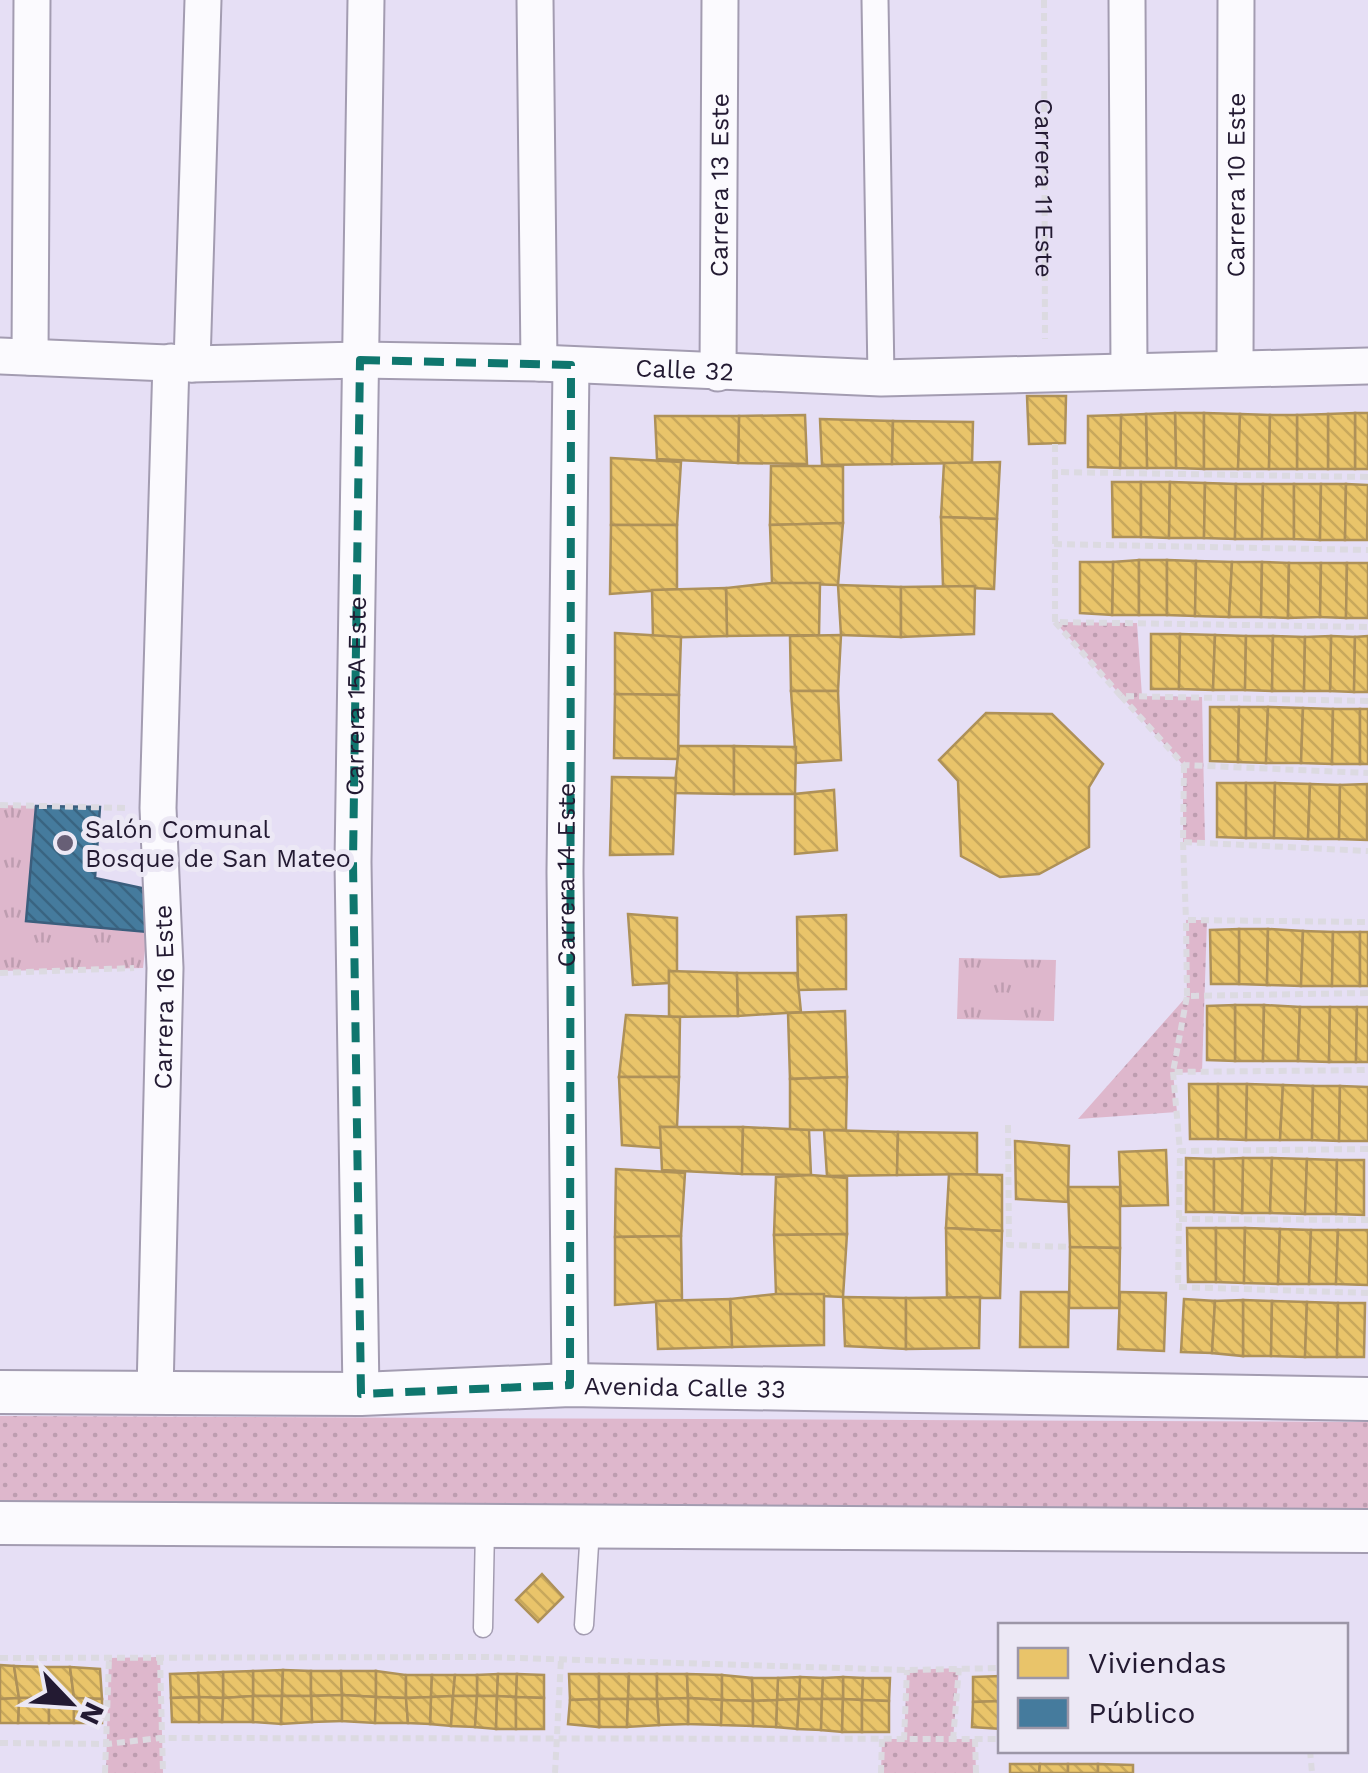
<svg xmlns="http://www.w3.org/2000/svg" width="1368" height="1773" viewBox="0 0 1368 1773" font-family="'Work Sans',sans-serif">
<style>
.grass{fill:url(#grass-dots)}
.park{fill:url(#park-tufts)}
.homes{fill:url(#homes-back-hatch);stroke:#ae9159;stroke-width:2.5}
.public{fill:url(#public-back-hatch);stroke:#3b5e7d;stroke-width:2.5}
.lines{fill:none;stroke-linecap:round;stroke-linejoin:round}
.service-casing{stroke:#a39cb1;stroke-width:21}
.pedestrian-casing{stroke:#a39cb1;stroke-width:29}
.minor-casing{stroke:#a39cb1;stroke-width:39}
.tertiary-casing{stroke:#a39cb1;stroke-width:46}
.path{stroke:#dcdae1;stroke-width:6;stroke-dasharray:8 5;stroke-linecap:butt}
.service{stroke:#fbfafe;stroke-width:18}
.pedestrian{stroke:#fbfafe;stroke-width:25}
.minor{stroke:#fbfafe;stroke-width:35}
.tertiary{stroke:#fbfafe;stroke-width:42}
.marked{fill:none;stroke:#0f766e;stroke-width:8;stroke-dasharray:20 12;stroke-linejoin:round}
.poi-dot{fill:#675f76;stroke:#ece8f5;stroke-width:4}
.labels{text-anchor:middle;dominant-baseline:central;stroke-width:10;stroke-linejoin:round;paint-order:stroke}
.street-label{font-size:25px;fill:#231a32;stroke:#ece8f5}
.poi-label{font-size:25px;fill:#231a32;stroke:#ece8f5;text-anchor:start}
</style>
<defs>
<pattern id="grass-dots" width="8" height="8" patternUnits="userSpaceOnUse" patternTransform="scale(2.5)"><rect width="8" height="8" fill="#deb7cc"/><path d="M2 2h.1M6 6h.1" fill="none" stroke="#be9db0" stroke-width="1.8" stroke-linecap="round"/></pattern>
<pattern id="park-tufts" width="24" height="20" patternUnits="userSpaceOnUse" patternTransform="scale(2.5)"><rect width="24" height="20" fill="#deb7cc"/><path d="M3 7l-1-3M5 7V3M7 7l1-3M15 17l-1-3M17 17v-4M19 17l1-3" fill="none" stroke="#be9db0"/></pattern>
<pattern id="homes-back-hatch" width="6" height="6" patternUnits="userSpaceOnUse" patternTransform="scale(2.5)"><rect width="6" height="6" fill="#e9c46a"/><path d="M-1 5l2 2M0 0l6 6M5-1l2 2" fill="none" stroke="#c8a85c"/></pattern>
<pattern id="public-back-hatch" width="6" height="6" patternUnits="userSpaceOnUse" patternTransform="scale(2.5)"><rect width="6" height="6" fill="#457b9d"/><path d="M-1 5l2 2M0 0l6 6M5-1l2 2" fill="none" stroke="#396481"/></pattern>
</defs>
<rect width="100%" height="100%" fill="#e6dff5"/>
<g class="grass">
<polygon points="1055,622 1137,623 1142,696 1202,697 1205,843 1183,842 1183,765"/>
<polygon points="1186,920 1207,920 1202,1072 1173,1073 1177,1112 1078,1119 1187,996"/>
<polygon points="0,1416 1368,1422 1368,1510 0,1504"/>
<polygon points="160,1657 163,1773 106,1773 109,1658"/>
<polygon points="959,1668 953,1739 975,1739 976,1773 881,1773 882,1739 904,1739 907,1670"/>
</g>
<g class="park">
<polygon points="0,805 36,806 26,921 147,932 143,968 0,971"/>
<polygon points="959,958 1056,960 1054,1021 957,1019"/>
</g>
<g class="homes">
<polygon points="1027,396 1066,396 1065,443 1029,444"/>
<polygon points="1175,413 1204,413 1204,469 1176,468"/>
<polygon points="1175,413 1176,468 1147,468 1146,414"/>
<polygon points="1204,413 1240,414 1238,469 1204,469"/>
<rect x="1355" y="413" width="13" height="56"/>
<polygon points="1355,413 1355,469 1328,469 1328,414"/>
<polygon points="1146,414 1147,468 1120,468 1121,415"/>
<polygon points="1240,414 1270,415 1269,469 1238,469"/>
<polygon points="1328,414 1328,469 1297,469 1297,415"/>
<polygon points="805,415 807,464 738,463 739,416"/>
<polygon points="1121,415 1120,468 1088,467 1088,416"/>
<polygon points="1270,415 1297,415 1297,469 1269,469"/>
<polygon points="655,416 739,416 738,463 657,459"/>
<polygon points="820,419 893,421 892,464 822,465"/>
<polygon points="893,421 973,422 972,463 892,464"/>
<polygon points="611,458 681,462 677,525 611,525"/>
<polygon points="1000,462 997,519 941,517 944,463"/>
<polygon points="771,466 843,466 843,523 770,525"/>
<polygon points="1112,482 1141,482 1141,537 1113,537"/>
<polygon points="1141,482 1170,482 1169,538 1141,537"/>
<polygon points="1170,482 1205,483 1204,538 1169,538"/>
<polygon points="1205,483 1236,484 1235,539 1204,538"/>
<polygon points="1236,484 1263,484 1262,539 1235,539"/>
<polygon points="1263,484 1294,484 1294,539 1262,539"/>
<polygon points="1294,484 1321,484 1320,540 1294,539"/>
<polygon points="1321,484 1346,484 1345,540 1320,540"/>
<polygon points="1346,484 1368,485 1367,540 1345,540"/>
<polygon points="941,517 997,519 994,589 943,587"/>
<polygon points="843,523 838,585 772,583 770,525"/>
<polygon points="611,525 677,525 677,589 610,594"/>
<polygon points="1139,560 1139,615 1112,615 1113,562"/>
<rect x="1139" y="560" width="28" height="55"/>
<polygon points="1167,560 1196,561 1195,616 1167,615"/>
<polygon points="1196,561 1232,562 1229,617 1195,616"/>
<polygon points="1080,562 1113,562 1112,615 1080,613"/>
<polygon points="1232,562 1262,562 1261,617 1229,617"/>
<polygon points="1262,562 1289,563 1288,618 1261,617"/>
<polygon points="1289,563 1321,563 1320,617 1288,618"/>
<polygon points="1321,563 1347,563 1346,618 1320,617"/>
<polygon points="1347,563 1368,563 1368,618 1346,618"/>
<polygon points="772,583 820,583 819,635 727,636 726,588"/>
<polygon points="838,585 901,587 901,637 841,635"/>
<polygon points="975,586 974,634 901,637 901,587"/>
<polygon points="726,588 727,636 653,638 652,590"/>
<polygon points="615,633 681,637 679,695 615,694"/>
<polygon points="1151,634 1180,634 1179,689 1151,689"/>
<polygon points="1180,634 1215,635 1213,690 1179,689"/>
<polygon points="841,635 838,691 791,691 790,636"/>
<polygon points="1215,635 1246,636 1245,690 1213,690"/>
<polygon points="1246,636 1273,636 1272,691 1245,690"/>
<polygon points="1273,636 1305,637 1304,691 1272,691"/>
<polygon points="1331,636 1355,637 1354,692 1330,691"/>
<polygon points="1331,636 1330,691 1304,691 1305,637"/>
<polygon points="1368,636 1368,692 1354,692 1355,637"/>
<polygon points="791,691 838,691 841,760 796,763"/>
<polygon points="615,694 679,695 678,759 614,758"/>
<polygon points="1210,707 1239,707 1238,762 1210,761"/>
<polygon points="1239,707 1268,707 1266,763 1238,762"/>
<polygon points="1268,707 1303,708 1301,763 1266,763"/>
<polygon points="1303,708 1333,709 1332,764 1301,763"/>
<polygon points="1333,709 1360,709 1360,764 1332,764"/>
<rect x="1360" y="709" width="8" height="55"/>
<polygon points="986,713 1052,714 1103,764 1089,787 1089,847 1039,874 1000,877 961,856 958,781 939,760"/>
<polygon points="679,746 734,746 734,794 674,793"/>
<polygon points="734,746 796,747 795,794 734,794"/>
<polygon points="612,777 676,778 673,854 610,855"/>
<polygon points="1217,783 1246,783 1246,838 1217,837"/>
<polygon points="1246,783 1275,783 1274,838 1246,838"/>
<polygon points="1275,783 1310,784 1308,839 1274,838"/>
<polygon points="1310,784 1340,785 1339,839 1308,839"/>
<polygon points="1367,784 1367,840 1339,839 1340,785"/>
<polygon points="834,790 837,850 795,854 795,794"/>
<polygon points="628,914 677,918 677,974 669,971 669,983 633,985"/>
<polygon points="846,915 846,989 798,990 797,917"/>
<polygon points="1239,929 1268,929 1267,985 1239,984"/>
<polygon points="1239,929 1239,984 1211,984 1210,930"/>
<polygon points="1268,929 1303,931 1301,986 1267,985"/>
<polygon points="1303,931 1333,932 1332,986 1301,986"/>
<polygon points="1333,932 1360,932 1360,986 1332,986"/>
<rect x="1360" y="932" width="8" height="54"/>
<polygon points="669,971 737,973 738,1016 669,1017"/>
<polygon points="737,973 797,973 801,1012 738,1016"/>
<polygon points="1235,1005 1264,1005 1263,1061 1235,1061"/>
<polygon points="1235,1005 1235,1061 1207,1060 1207,1006"/>
<polygon points="1264,1005 1300,1007 1298,1061 1263,1061"/>
<polygon points="1300,1007 1330,1007 1329,1062 1298,1061"/>
<polygon points="1330,1007 1357,1007 1356,1062 1329,1062"/>
<polygon points="1357,1007 1368,1007 1368,1062 1356,1062"/>
<polygon points="845,1011 847,1077 790,1079 788,1013"/>
<polygon points="626,1015 680,1017 679,1077 619,1077"/>
<polygon points="619,1077 679,1077 677,1127 660,1127 661,1148 622,1145"/>
<polygon points="847,1077 846,1130 790,1130 790,1079"/>
<polygon points="1189,1084 1218,1084 1218,1139 1190,1139"/>
<polygon points="1218,1084 1247,1084 1246,1140 1218,1139"/>
<polygon points="1247,1084 1283,1085 1280,1140 1246,1140"/>
<polygon points="1283,1085 1313,1086 1312,1140 1280,1140"/>
<polygon points="1313,1086 1340,1086 1339,1141 1312,1140"/>
<polygon points="1340,1086 1368,1087 1368,1141 1339,1141"/>
<polygon points="660,1127 743,1127 742,1174 662,1170"/>
<polygon points="743,1127 809,1130 811,1175 742,1174"/>
<polygon points="824,1130 898,1132 897,1175 827,1176"/>
<polygon points="898,1132 977,1133 977,1174 897,1175"/>
<polygon points="1015,1141 1069,1146 1068,1202 1016,1199"/>
<polygon points="1166,1150 1168,1205 1121,1206 1119,1152"/>
<polygon points="1186,1158 1214,1159 1214,1212 1186,1212"/>
<polygon points="1243,1158 1272,1158 1270,1213 1242,1213"/>
<polygon points="1243,1158 1242,1213 1214,1212 1214,1159"/>
<polygon points="1272,1158 1307,1159 1305,1214 1270,1213"/>
<polygon points="1307,1159 1337,1160 1336,1214 1305,1214"/>
<polygon points="1337,1160 1364,1160 1364,1215 1336,1214"/>
<polygon points="616,1169 685,1173 681,1236 615,1237"/>
<polygon points="949,1174 1002,1175 1002,1231 946,1228"/>
<polygon points="811,1175 847,1178 847,1234 774,1235 776,1177"/>
<polygon points="1068,1187 1120,1187 1120,1248 1070,1247"/>
<polygon points="946,1228 1002,1231 1000,1298 947,1298"/>
<polygon points="1187,1228 1216,1228 1216,1282 1188,1282"/>
<polygon points="1216,1228 1245,1228 1244,1283 1216,1282"/>
<polygon points="1245,1228 1280,1229 1278,1284 1244,1283"/>
<polygon points="1280,1229 1311,1230 1309,1284 1278,1284"/>
<polygon points="1311,1230 1338,1230 1336,1284 1309,1284"/>
<polygon points="1338,1230 1368,1230 1368,1285 1336,1284"/>
<polygon points="847,1234 843,1297 776,1294 774,1235"/>
<polygon points="681,1236 682,1300 615,1305 615,1237"/>
<polygon points="1070,1247 1120,1248 1119,1308 1069,1308"/>
<polygon points="1021,1292 1069,1292 1068,1347 1020,1347"/>
<polygon points="1120,1292 1166,1293 1164,1351 1118,1349"/>
<polygon points="776,1294 824,1294 824,1345 732,1347 730,1299"/>
<polygon points="843,1297 906,1298 906,1349 845,1346"/>
<polygon points="980,1297 979,1348 906,1349 906,1298"/>
<polygon points="730,1299 732,1347 658,1349 656,1301"/>
<polygon points="1184,1299 1215,1301 1212,1353 1181,1352"/>
<polygon points="1243,1300 1272,1301 1271,1356 1243,1356"/>
<polygon points="1243,1300 1243,1356 1212,1353 1215,1301"/>
<polygon points="1272,1301 1307,1302 1305,1357 1271,1356"/>
<polygon points="1307,1302 1338,1303 1337,1357 1305,1357"/>
<polygon points="1338,1303 1365,1303 1364,1357 1337,1357"/>
<polygon points="542,1574 563,1597 538,1622 516,1600"/>
<polygon points="0,1665 14,1666 19,1698 0,1699"/>
<polygon points="14,1666 44,1667 49,1698 19,1698"/>
<polygon points="44,1667 70,1667 74,1698 49,1698"/>
<polygon points="70,1667 100,1669 102,1699 74,1698"/>
<polygon points="283,1670 282,1696 253,1696 253,1671"/>
<polygon points="283,1670 311,1671 311,1696 282,1696"/>
<polygon points="253,1671 253,1696 223,1698 223,1672"/>
<polygon points="311,1671 341,1671 342,1695 311,1696"/>
<polygon points="341,1671 376,1671 376,1697 342,1695"/>
<polygon points="376,1671 406,1675 406,1698 376,1697"/>
<polygon points="223,1672 223,1698 199,1697 198,1673"/>
<polygon points="198,1673 199,1697 171,1698 170,1674"/>
<polygon points="498,1674 497,1696 477,1696 477,1675"/>
<polygon points="498,1674 517,1674 516,1697 497,1696"/>
<polygon points="517,1674 544,1675 544,1698 516,1697"/>
<polygon points="569,1674 599,1674 599,1699 570,1700"/>
<polygon points="599,1674 629,1674 628,1699 599,1699"/>
<polygon points="629,1674 657,1674 657,1699 628,1699"/>
<polygon points="657,1674 687,1674 688,1698 657,1699"/>
<polygon points="687,1674 722,1675 722,1700 688,1698"/>
<polygon points="406,1675 432,1675 431,1697 406,1698"/>
<polygon points="432,1675 455,1675 453,1696 431,1697"/>
<polygon points="455,1675 477,1675 477,1696 453,1696"/>
<polygon points="722,1675 752,1678 753,1701 722,1700"/>
<polygon points="1001,1676 1001,1701 973,1702 973,1677"/>
<polygon points="800,1677 823,1678 822,1699 799,1699"/>
<polygon points="800,1677 799,1699 777,1700 778,1678"/>
<polygon points="843,1677 863,1678 862,1700 843,1699"/>
<polygon points="843,1677 843,1699 822,1699 823,1678"/>
<polygon points="752,1678 778,1678 777,1700 753,1701"/>
<polygon points="863,1678 890,1678 889,1701 862,1700"/>
<polygon points="342,1695 342,1721 312,1722 311,1696"/>
<polygon points="342,1695 376,1697 375,1723 342,1721"/>
<polygon points="253,1696 253,1722 222,1722 223,1698"/>
<polygon points="253,1696 282,1696 281,1724 253,1722"/>
<polygon points="282,1696 311,1696 312,1722 281,1724"/>
<polygon points="453,1696 451,1726 430,1724 431,1697"/>
<polygon points="453,1696 477,1696 475,1727 451,1726"/>
<polygon points="477,1696 497,1696 496,1729 475,1727"/>
<polygon points="497,1696 516,1697 516,1729 496,1729"/>
<polygon points="199,1697 223,1698 222,1722 199,1722"/>
<polygon points="199,1697 199,1722 172,1722 171,1698"/>
<polygon points="376,1697 406,1698 408,1723 375,1723"/>
<polygon points="431,1697 430,1724 408,1723 406,1698"/>
<polygon points="516,1697 544,1698 544,1729 516,1729"/>
<polygon points="19,1698 49,1698 49,1723 18,1723"/>
<polygon points="19,1698 18,1723 0,1723 0,1699"/>
<rect x="49" y="1698" width="25" height="25"/>
<polygon points="74,1698 102,1699 102,1723 74,1723"/>
<polygon points="688,1698 722,1700 721,1725 688,1724"/>
<polygon points="688,1698 688,1724 659,1725 657,1699"/>
<polygon points="599,1699 628,1699 627,1727 599,1727"/>
<polygon points="599,1699 599,1727 568,1724 570,1700"/>
<polygon points="628,1699 657,1699 659,1725 627,1727"/>
<polygon points="799,1699 822,1699 821,1730 797,1729"/>
<polygon points="799,1699 797,1729 776,1727 777,1700"/>
<polygon points="822,1699 843,1699 842,1732 821,1730"/>
<polygon points="843,1699 862,1700 862,1732 842,1732"/>
<polygon points="722,1700 753,1701 753,1726 721,1725"/>
<polygon points="777,1700 776,1727 753,1726 753,1701"/>
<polygon points="862,1700 889,1701 889,1732 862,1732"/>
<polygon points="1001,1701 1001,1729 972,1727 973,1702"/>
<polygon points="1010,1764 1040,1764 1039,1773 1010,1773"/>
<polygon points="1040,1764 1068,1764 1068,1773 1039,1773"/>
<rect x="1068" y="1764" width="30" height="9"/>
<polygon points="1098,1764 1133,1765 1133,1773 1098,1773"/>
</g>
<polygon class="public" points="36,806 100,807 95,878 151,890 147,932 26,921"/>
<g class="lines">
<defs>
<g id="service">
<polyline points="584,1625 590,1529"/>
<polyline points="483,1628 485,1528"/>
</g>
<polyline id="pedestrian" points="875,0 881,378"/>
<g id="minor">
<polyline points="535,0 539,363"/>
<polyline points="1127,0 1129,370"/>
<path id="s2" d="M0 356 192 364 360 360 539 363 881 378 1368 366"/>
<polyline points="30,357 32,0"/>
<polyline points="192,364 203,0"/>
<path id="s3" d="M1235 367 1236 0"/>
<path id="s4" d="M718 373 720 0"/>
<path id="s5" d="M570 1385 565 872 571 365"/>
<path id="s6" d="M155 1392 165 968 158 808 171 362"/>
<path id="s7" d="M361 1394 353 862 366 0"/>
</g>
<g id="tertiary">
<path id="s8" d="M0 1392 361 1394 570 1385 1368 1399"/>
<polyline points="0,1523 1368,1531"/>
</g>
</defs>
<use href="#service" class="service-casing"/>
<use href="#pedestrian" class="pedestrian-casing"/>
<use href="#minor" class="minor-casing"/>
<use href="#tertiary" class="tertiary-casing"/>
<g class="path">
<path id="s1" d="M1044 0 1045 339"/>
<polyline points="1055,444 1055,472"/>
<polyline points="1368,477 1055,472 1055,622 1368,627"/>
<polyline points="1054,544 1368,550"/>
<polyline points="1055,622 1121,696"/>
<polyline points="1368,701 1121,696 1184,765 1368,773"/>
<polyline points="1184,765 1183,842 1368,851"/>
<polyline points="0,805 127,808"/>
<polyline points="1183,842 1186,920"/>
<polyline points="0,973 134,968"/>
<polyline points="1368,993 1187,996 1173,1072 1368,1070"/>
<polyline points="1187,996 1186,920 1368,922"/>
<polyline points="1173,1072 1180,1151"/>
<polyline points="1008,1125 1009,1245 1070,1247"/>
<polyline points="1368,1149 1180,1151 1178,1287 1368,1293"/>
<polyline points="1179,1219 1368,1220"/>
<polyline points="160,1657 163,1773"/>
<polyline points="0,1658 485,1657 907,1670 1001,1668"/>
<polyline points="975,1739 976,1773"/>
<polyline points="904,1740 907,1670"/>
<polyline points="953,1740 959,1668"/>
<polyline points="0,1743 107,1744 160,1738 1001,1739"/>
<polyline points="1310,1750 1312,1773"/>
<polyline points="105,1773 109,1658"/>
<polyline points="555,1773 561,1659"/>
<polyline points="881,1773 882,1739"/>
</g>
<use href="#service" class="service"/>
<use href="#pedestrian" class="pedestrian"/>
<use href="#minor" class="minor"/>
<use href="#tertiary" class="tertiary"/>
</g>
<path class="marked" d="M360 360 571 365 570 1385 361 1394 353 862Z"/>
<circle class="poi-dot" cx="65" cy="843" r="10"/>
<g class="labels">
<g class="street-label">
<text stroke="none"><textPath href="#s3" startOffset="182">Carrera 10 Este</textPath></text>
<text stroke="none"><textPath href="#s4" startOffset="188">Carrera 13 Este</textPath></text>
<text stroke="none"><textPath href="#s1" startOffset="188">Carrera 11 Este</textPath></text>
<text stroke="none"><textPath href="#s2" startOffset="685">Calle 32</textPath></text>
<text stroke="none"><textPath href="#s7" startOffset="698">Carrera 15A Este</textPath></text>
<text stroke="none"><textPath href="#s5" startOffset="510">Carrera 14 Este</textPath></text>
<text stroke="none"><textPath href="#s6" startOffset="395">Carrera 16 Este</textPath></text>
<text stroke="none"><textPath href="#s8" startOffset="685">Avenida Calle 33</textPath></text>
</g>
<g class="poi-label">
<text x="85" y="829">Salón Comunal<tspan x="85" dy="29">Bosque de San Mateo</tspan></text>
</g>
</g>
<rect x="998" y="1623" width="350" height="130" fill="#ece8f5" stroke="#9c96a7" stroke-width="2.5"/>
<rect x="1018" y="1648" width="50" height="30" fill="#e9c46a" stroke="#9c96a7" stroke-width="2.5"/>
<text x="1088" y="1673" font-size="30" fill="#231a32">Viviendas</text>
<rect x="1018" y="1698" width="50" height="30" fill="#457b9d" stroke="#9c96a7" stroke-width="2.5"/>
<text x="1088" y="1723" font-size="30" fill="#231a32">Público</text>
<g transform="translate(70 1703) rotate(115)" stroke="#ece8f5" stroke-width="8" paint-order="stroke">
<path d="M0-8L18 38L0 25L-18 38Z" fill="#231a32"/>
<text y="-15" font-size="28" font-weight="bold" text-anchor="middle" fill="#231a32">N</text>
</g>
</svg>
